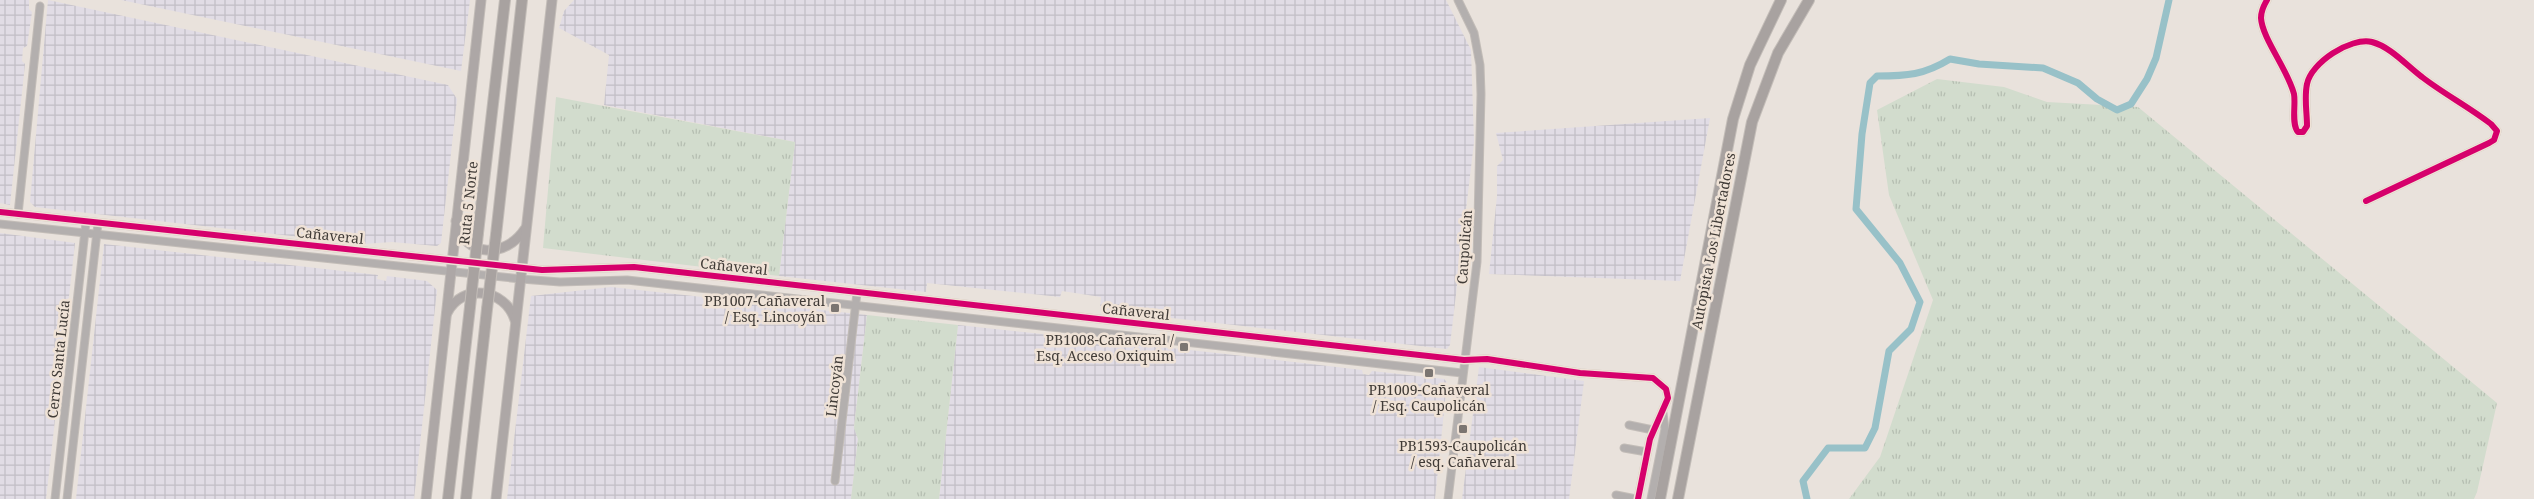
<svg xmlns="http://www.w3.org/2000/svg" width="2534" height="499" viewBox="0 0 2534 499" font-family="'Noto Serif',serif">
<style>
.industrial{fill:url(#industrial-grid)}
.grass{fill:url(#grass-tufts)}
.lines{fill:none;stroke-linecap:round;stroke-linejoin:round}
.canal{stroke:#98c1c8;stroke-width:7}
.minor-casing{stroke:#c3bdb8;stroke-width:9}
.major-casing{stroke:#c3bdb8;stroke-width:11}
.highway-casing{stroke:#c3bdb8;stroke-width:12}
.minor{stroke:#b3afae;stroke-width:7}
.major{stroke:#ada7a6;stroke-width:9}
.highway{stroke:#a8a2a0;stroke-width:10}
.highway-bridge-casing{stroke:#c3bdb8;stroke-width:12;stroke-linecap:butt}
.highway-bridge{stroke:#a8a2a0;stroke-width:10}
.cycleway-casing{stroke:#efe2d6;stroke-width:9}
.cycleway{stroke:#d6006c;stroke-width:6}
.poi-dot{fill:#7b7571;stroke:#efe2d6;stroke-width:2}
.labels{text-anchor:middle;dominant-baseline:central;stroke-width:5;stroke-linejoin:round;paint-order:stroke}
.street-label{font-size:14px;fill:#403b37;stroke:#efe2d6}
.poi-label{font-size:14px;fill:#403b37;stroke:#efe2d6;text-anchor:end}
</style>
<defs>
<pattern id="industrial-grid" width="8" height="8" patternUnits="userSpaceOnUse" patternTransform="scale(1.25)"><rect width="8" height="8" fill="#e1dce5"/><path d="M0 4h8M4 0v8" fill="none" stroke="#c2bec5"/></pattern>
<pattern id="grass-tufts" width="24" height="20" patternUnits="userSpaceOnUse" patternTransform="scale(1.25)"><rect width="24" height="20" fill="#d2dccd"/><path d="M3 7l-1-3M5 7V3M7 7l1-3M15 17l-1-3M17 17v-4M19 17l1-3" fill="none" stroke="#b5beb1"/></pattern>
</defs>
<rect width="100%" height="100%" fill="#e9e2dc"/>
<g class="industrial">
<polygon points="0,0 29,0 29,9 32,12 27,46 23,48 22,61 25,64 10,205 0,203"/>
<polygon points="48,0 448,85 457,99 441,243 437,246 392,242 363,244 35,207 30,202"/>
<polygon points="121,0 470,0 461,71"/>
<polygon points="574,0 1446,0 1471,50 1474,142 1450,345 1447,349 1100,310 1101,297 1062,291 1060,297 927,283 926,292 779,276 795,142 604,105 609,55 559,28 564,11"/>
<polygon points="1710,118 1680,281 1489,274 1497,196 1497,166 1503,160 1496,133"/>
<polygon points="0,233 75,243 46,499 0,499"/>
<polygon points="104,244 378,275 377,279 386,281 387,276 427,281 437,290 414,499 76,499"/>
<polygon points="611,287 867,315 854,427 858,439 851,499 507,499 531,296"/>
<polygon points="958,325 1226,354 1362,370 1363,374 1369,375 1372,371 1444,379 1447,382 1435,499 939,499"/>
<polygon points="1479,367 1584,381 1569,499 1462,499"/>
</g>
<g class="grass">
<polygon points="1937,79 2004,87 2047,102 2138,107 2497,403 2477,492 2474,499 1849,499 1880,457 1933,300 1889,195 1877,110"/>
<polygon points="556,97 795,142 779,276 543,248"/>
<polygon points="867,315 958,325 939,499 851,499 858,439 854,428"/>
</g>
<g class="lines">
<path class="canal" d="M1807 499 1803 481 1828 448H1865L1875 428 1889 351 1911 329 1920 302 1900 263 1856 209 1862 134 1870 83 1877 76C1907 76 1924 75 1950 59L1979 64 2043 68 2078 83 2097 99 2117 110 2131 104 2147 79 2156 58 2169 0"/>
<defs>
<g id="minor">
<path d="M2267 0C2264 5 2261 12 2261 18 2262 38 2288 70 2294 94 2296 104 2291 124 2298 132H2303L2307 126C2307 112 2304 98 2307 84 2311 63 2350 37 2372 42 2391 47 2407 66 2422 77 2444 94 2469 107 2491 124L2497 131 2494 140 2489 143 2366 201"/>
<polyline points="0,212 542,270 634,267 1464,360 1487,359 1580,373 1653,378 1666,389 1668,398 1650,439 1638,499"/>
<polyline points="18,214 40,6"/>
<polyline points="0,224 521,279 560,282 627,280 1462,373"/>
<polyline points="1629,425 1653,430"/>
<polyline points="1624,448 1647,452"/>
<polyline points="835,481 857,293"/>
<polyline points="1616,495 1636,499"/>
<polyline points="55,499 86,222"/>
<polyline points="67,499 98,223"/>
<polyline points="1448,499 1477,262 1481,94 1480,65 1474,33 1458,0"/>
<polyline points="1651,499 1665,429 1663,413"/>
</g>
<g id="major">
<path d="M456 221C465 259 506 258 525 229"/>
<path d="M447 313C462 283 505 288 515 320"/>
<polyline points="426,499 481,0"/>
<polyline points="496,499 552,0"/>
</g>
<g id="highway">
<polyline points="478,233 505,0"/>
<polyline points="496,235 522,0"/>
<polyline points="448,499 470,307"/>
<polyline points="466,499 487,309"/>
<polyline points="1660,499 1733,119 1750,65 1781,0"/>
<polyline points="1678,499 1752,122 1778,53 1809,0"/>
</g>
</defs>
<use href="#minor" class="minor-casing"/>
<use href="#major" class="major-casing"/>
<use href="#highway" class="highway-casing"/>
<use href="#minor" class="minor"/>
<use href="#major" class="major"/>
<use href="#highway" class="highway"/>
<defs>
<g id="highway-bridge">
<polyline points="470,307 478,233"/>
<polyline points="487,309 496,235"/>
</g>
</defs>
<use href="#highway-bridge" class="highway-bridge-casing"/>
<use href="#highway-bridge" class="highway-bridge"/>
<defs>
<g id="cycleway">
<path d="M2267 0C2264 5 2261 12 2261 18 2262 38 2288 70 2294 94 2296 104 2291 124 2298 132H2303L2307 126C2307 112 2304 98 2307 84 2311 63 2350 37 2372 42 2391 47 2407 66 2422 77 2444 94 2469 107 2491 124L2497 131 2494 140 2489 143 2366 201"/>
<polyline points="0,212 542,270 634,267 1464,360 1487,359 1580,373 1653,378 1666,389 1668,398 1650,439 1638,499"/>
</g>
</defs>
<use href="#cycleway" class="cycleway-casing"/>
<use href="#cycleway" class="cycleway"/>
</g>
<g class="poi-dot">
<rect x="830" y="303" width="10" height="10" rx="2.5"/>
<rect x="1179" y="342" width="10" height="10" rx="2.5"/>
<rect x="1424" y="368" width="10" height="10" rx="2.5"/>
<rect x="1458" y="424" width="10" height="10" rx="2.5"/>
</g>
<g class="labels">
<g class="street-label">
<text transform="translate(468 203) rotate(-84)">Ruta 5 Norte</text>
<text transform="translate(330 235) rotate(6)">Cañaveral</text>
<text transform="translate(1713 241) rotate(-79)">Autopista Los Libertadores</text>
<text transform="translate(1464 247) rotate(-86)">Caupolicán</text>
<text transform="translate(734 266) rotate(6)">Cañaveral</text>
<text transform="translate(1136 311) rotate(6)">Cañaveral</text>
<text transform="translate(58 359) rotate(-84)">Cerro Santa Lucía</text>
<text transform="translate(834 386) rotate(-83)">Lincoyán</text>
</g>
<g class="poi-label">
<text x="825" y="300">PB1007-Cañaveral<tspan x="825" dy="16">/ Esq. Lincoyán</tspan></text>
<text x="1174" y="339">PB1008-Cañaveral /<tspan x="1174" dy="16">Esq. Acceso Oxiquim</tspan></text>
<text x="1429" y="389" text-anchor="middle">PB1009-Cañaveral<tspan x="1429" dy="16">/ Esq. Caupolicán</tspan></text>
<text x="1463" y="445" text-anchor="middle">PB1593-Caupolicán<tspan x="1463" dy="16">/ esq. Cañaveral</tspan></text>
</g>
</g>
</svg>
